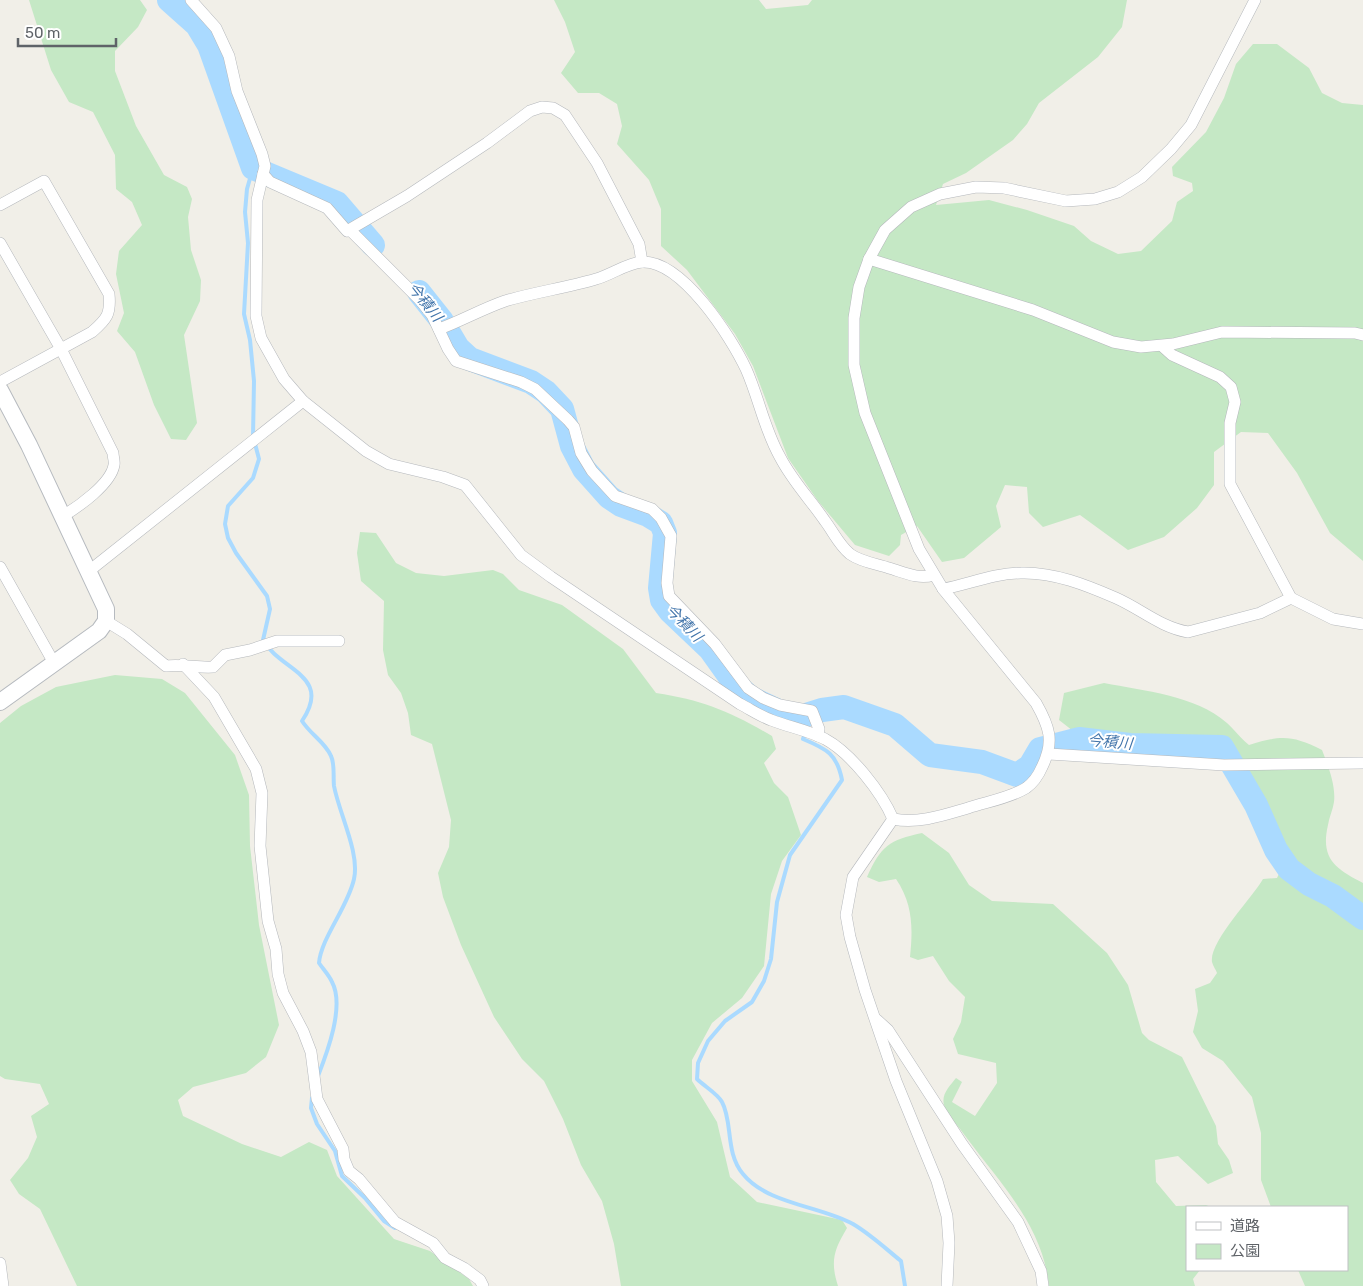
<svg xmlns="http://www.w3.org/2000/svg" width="1363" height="1286" viewBox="0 0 1363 1286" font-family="Rubik,'Noto Sans JP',sans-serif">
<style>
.green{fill:#c5e8c5}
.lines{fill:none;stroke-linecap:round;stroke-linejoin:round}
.stream{stroke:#aadaff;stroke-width:4}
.river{stroke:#aadaff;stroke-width:24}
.street-casing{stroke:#b5b8bc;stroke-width:12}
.secondary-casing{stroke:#b6babf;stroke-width:18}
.street{stroke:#fff;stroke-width:11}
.secondary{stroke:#fff;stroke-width:16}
.labels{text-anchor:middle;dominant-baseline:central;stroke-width:4;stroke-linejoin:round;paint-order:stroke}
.water-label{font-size:15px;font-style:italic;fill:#4174aa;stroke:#fff}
</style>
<rect width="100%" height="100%" fill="#f1efe8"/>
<g class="green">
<polygon points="29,0 140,0 147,10 138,27 115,51 115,71 136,126 164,175 187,187 192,199 188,217 191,250 201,280 200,301 184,335 197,423 186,440 171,439 154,405 135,352 117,331 124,313 116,274 119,251 142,225 132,202 116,189 115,155 93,112 69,102 51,70"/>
<polygon points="554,0 759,0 766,9 808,5 812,0 1127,0 1122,27 1098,57 1039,103 1027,124 1013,140 966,173 943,184 936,205 989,200 1027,210 1074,226 1091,241 1118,254 1141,251 1172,221 1177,202 1193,191 1192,183 1173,176 1172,167 1206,132 1224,98 1236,64 1253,44 1277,44 1309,68 1322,93 1342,103 1363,105 1363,561 1330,533 1297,473 1268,433 1241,432 1214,452 1214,485 1197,508 1164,537 1128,550 1080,515 1043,527 1029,513 1027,487 1005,485 996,506 1001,527 964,558 942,562 917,526 901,535 900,545 889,556 855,545 818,501 788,458 753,366 735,334 687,270 661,246 661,209 649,180 617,144 622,126 617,104 599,93 578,93 561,73 575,52 565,22"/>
<path d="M360 532 376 533 396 563 416 573 444 576 493 570 503 574 519 590 562 605 623 649 656 693C703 700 731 712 772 736L776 749 764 763 774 783 788 797 801 835 782 861 771 894 764 966 742 998 712 1023 692 1060V1081L717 1122 730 1177 757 1202 842 1220 847 1228C834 1250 830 1261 838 1286H621L614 1244 602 1201 581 1165 563 1119 544 1081 522 1059 494 1017 461 945 443 897 438 873 449 847 451 820 432 744 411 735 408 713 401 693 388 675 383 650 384 601 361 581 357 553Z"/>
<polygon points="115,675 162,679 185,693 235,755 249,795 250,846 259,925 279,1025 266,1057 246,1073 193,1087 178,1100 183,1116 242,1144 281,1157 309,1142 327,1150 337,1176 394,1239 430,1251 469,1279 473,1286 77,1286 40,1209 19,1194 10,1180 28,1158 37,1137 31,1116 49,1104 40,1084 5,1079 0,1076 0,723 21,706 56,687"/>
<path d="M1104 683C1144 691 1195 695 1227 723 1235 730 1240 738 1249 745 1281 735 1292 735 1322 750 1328 766 1336 785 1334 802 1333 810 1329 817 1328 825 1320 859 1336 869 1363 883V1286H1305L1298 1270H1347V1207H1271L1261 1180V1133L1252 1097 1223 1061 1202 1048 1193 1032 1198 1011 1195 989 1210 983 1217 973C1216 970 1213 966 1212 962 1209 942 1252 898 1263 879L1277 878 1285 861 1272 821 1246 780 1227 743 1082 738 1059 720 1064 693Z"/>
<path d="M922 833 949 853 969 885 992 901 1053 904 1107 953 1128 985 1142 1033 1149 1040 1182 1057 1216 1126 1218 1144 1229 1160 1233 1173 1208 1184 1178 1156 1155 1160 1156 1182 1176 1206 1206 1205 1211 1207H1187V1270H1200L1193 1279 1195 1286H1049C1043 1226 1000 1183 966 1137 960 1128 947 1115 944 1105 941 1094 950 1086 956 1078L962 1082 952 1102 975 1116 997 1083 996 1063 958 1054 953 1039 961 1022 965 997 949 981 933 956 918 960 910 957C913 928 913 904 896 879L879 882 867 877C881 846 889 840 922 833Z"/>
</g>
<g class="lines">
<g class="stream">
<path d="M253 168 247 189 245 212 248 243 244 314 250 340 254 381 253 436 259 459 253 478 228 506 225 524 228 538 236 553 267 596 270 609 263 640C280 671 333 675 302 721 311 735 325 742 331 756 335 764 333 777 334 786 339 813 360 853 354 879 348 907 321 938 319 963 323 969 329 975 332 982 345 1006 327 1053 318 1076"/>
<path d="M803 716 809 722 803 739C827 749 837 754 842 780L790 855 777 902 771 959 764 981 752 1002 725 1021 708 1041 698 1063 697 1079C704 1086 718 1094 722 1102 733 1122 725 1153 743 1174 767 1204 820 1206 853 1224 870 1234 885 1248 901 1261L905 1286"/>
<polyline points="312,1098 311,1108 317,1124 335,1151 342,1176 365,1198 384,1221 395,1228"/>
</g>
<g class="river">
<polyline points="169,0 197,25 209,45 253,168 337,203 373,245"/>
<polyline points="419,292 442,321 458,348 470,359 531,382 546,392 562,409 572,446 584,469 609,497 621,505 648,515 661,523 665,533 660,588 662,600 670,611 710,649 735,684 751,698 781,712 803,716 822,710 844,707 895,725 930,755 982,762 1017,775 1030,766 1040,749 1079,739 1130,745 1222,747 1256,805 1276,850 1289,869 1309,884 1333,896 1363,918"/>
</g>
<defs>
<g id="street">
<path d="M191 0 216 28 229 56 237 91 262 154 265 166 257 200 256 316 261 338 284 379 303 401 366 451 389 464 443 477 465 485 521 555 551 577 740 704C750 709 760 716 771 720 789 727 807 730 825 739 851 753 882 793 893 819"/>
<polyline points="263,174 270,182 327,208 347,231 407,196 487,143 530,111 542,107 553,108 565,115 597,163 639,244 642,262"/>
<path d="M0 205 44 181 109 294C111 314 107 319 92 332L0 382"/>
<polyline points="350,230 420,300 432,315 448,349 456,361 521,382 535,389 568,420 574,427 581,453 592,471 615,496 652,509 661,518 671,536 667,583 669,596 715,644 748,688 763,698 780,705 812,711 819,729 818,736"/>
<path d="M0 243 61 349 113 453C113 457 115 462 114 465 111 484 78 507 63 516"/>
<polyline points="869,259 1033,310 1113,342 1141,347 1173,344 1222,332 1355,333 1363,335"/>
<path d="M439 329C461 321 482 309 505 301 535 292 566 288 596 279 611 275 627 263 642 262 682 260 731 337 746 369 759 398 764 429 780 457 793 482 810 499 825 521 834 533 839 545 850 554 861 562 877 564 889 568 903 572 919 580 933 575"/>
<polyline points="1162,346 1172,355 1220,377 1231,387 1235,402 1230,423 1230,484 1291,598 1333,619 1363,624"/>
<polyline points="0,567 54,663"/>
<polyline points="89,571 303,401"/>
<path d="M943 589C969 584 995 573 1021 573 1054 572 1086 585 1116 598 1141 609 1160 627 1188 632L1260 613 1291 598"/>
<path d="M106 621 127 634 166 666C182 664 197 668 213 667L225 655 250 650 277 641H339"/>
<polyline points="183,664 214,697 256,769 262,793 260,846 268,921 276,949 278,974 283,993 303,1031 311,1052 317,1099 343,1149 344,1159 349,1171 359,1179 395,1222 433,1243 445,1258 464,1268 480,1280 483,1286"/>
<polyline points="1049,754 1224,765 1363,763"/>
<path d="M893 819C919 824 944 815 968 808 986 802 1010 798 1026 788 1033 783 1039 774 1042 767 1055 741 1049 726 1036 703L943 589 919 549 865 413 854 365V318L859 287 869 259 885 230 911 207 940 194 976 187 1004 188 1066 201 1095 199 1118 192 1142 177 1171 149 1191 125 1255 0"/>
<polyline points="893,819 853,877 846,915 850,937 865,990 896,1081 937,1181 947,1216 949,1243 947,1286"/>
<polyline points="877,1020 888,1030 962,1144 1018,1222 1041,1271 1043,1286"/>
<polyline points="0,1263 3,1286"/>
</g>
<polyline id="secondary" points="0,390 29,445 106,609 106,621 99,631 0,702"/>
</defs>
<use href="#street" class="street-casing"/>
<use href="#secondary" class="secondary-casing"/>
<use href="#street" class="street"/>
<use href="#secondary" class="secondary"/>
</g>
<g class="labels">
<g class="water-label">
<text transform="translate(425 302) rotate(51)">今積川</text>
<text transform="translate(684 623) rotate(46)">今積川</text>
<text transform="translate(1110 742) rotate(5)">今積川</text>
</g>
</g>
<rect x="1186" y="1206" width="162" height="65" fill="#ffffff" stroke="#bfc1c3"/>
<rect x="1196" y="1222" width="25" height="8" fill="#ffffff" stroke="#bfc1c3"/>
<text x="1230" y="1231" font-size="15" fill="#5f6368">道路</text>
<rect x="1196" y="1244" width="25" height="15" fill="#c5e8c5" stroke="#bfc1c3"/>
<text x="1230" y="1256" font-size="15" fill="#5f6368">公園</text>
<path d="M18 38v8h98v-8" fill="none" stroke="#5f6368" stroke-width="2.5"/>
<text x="25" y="38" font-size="15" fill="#5f6368" stroke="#ffffff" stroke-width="4" paint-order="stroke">50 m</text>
</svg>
